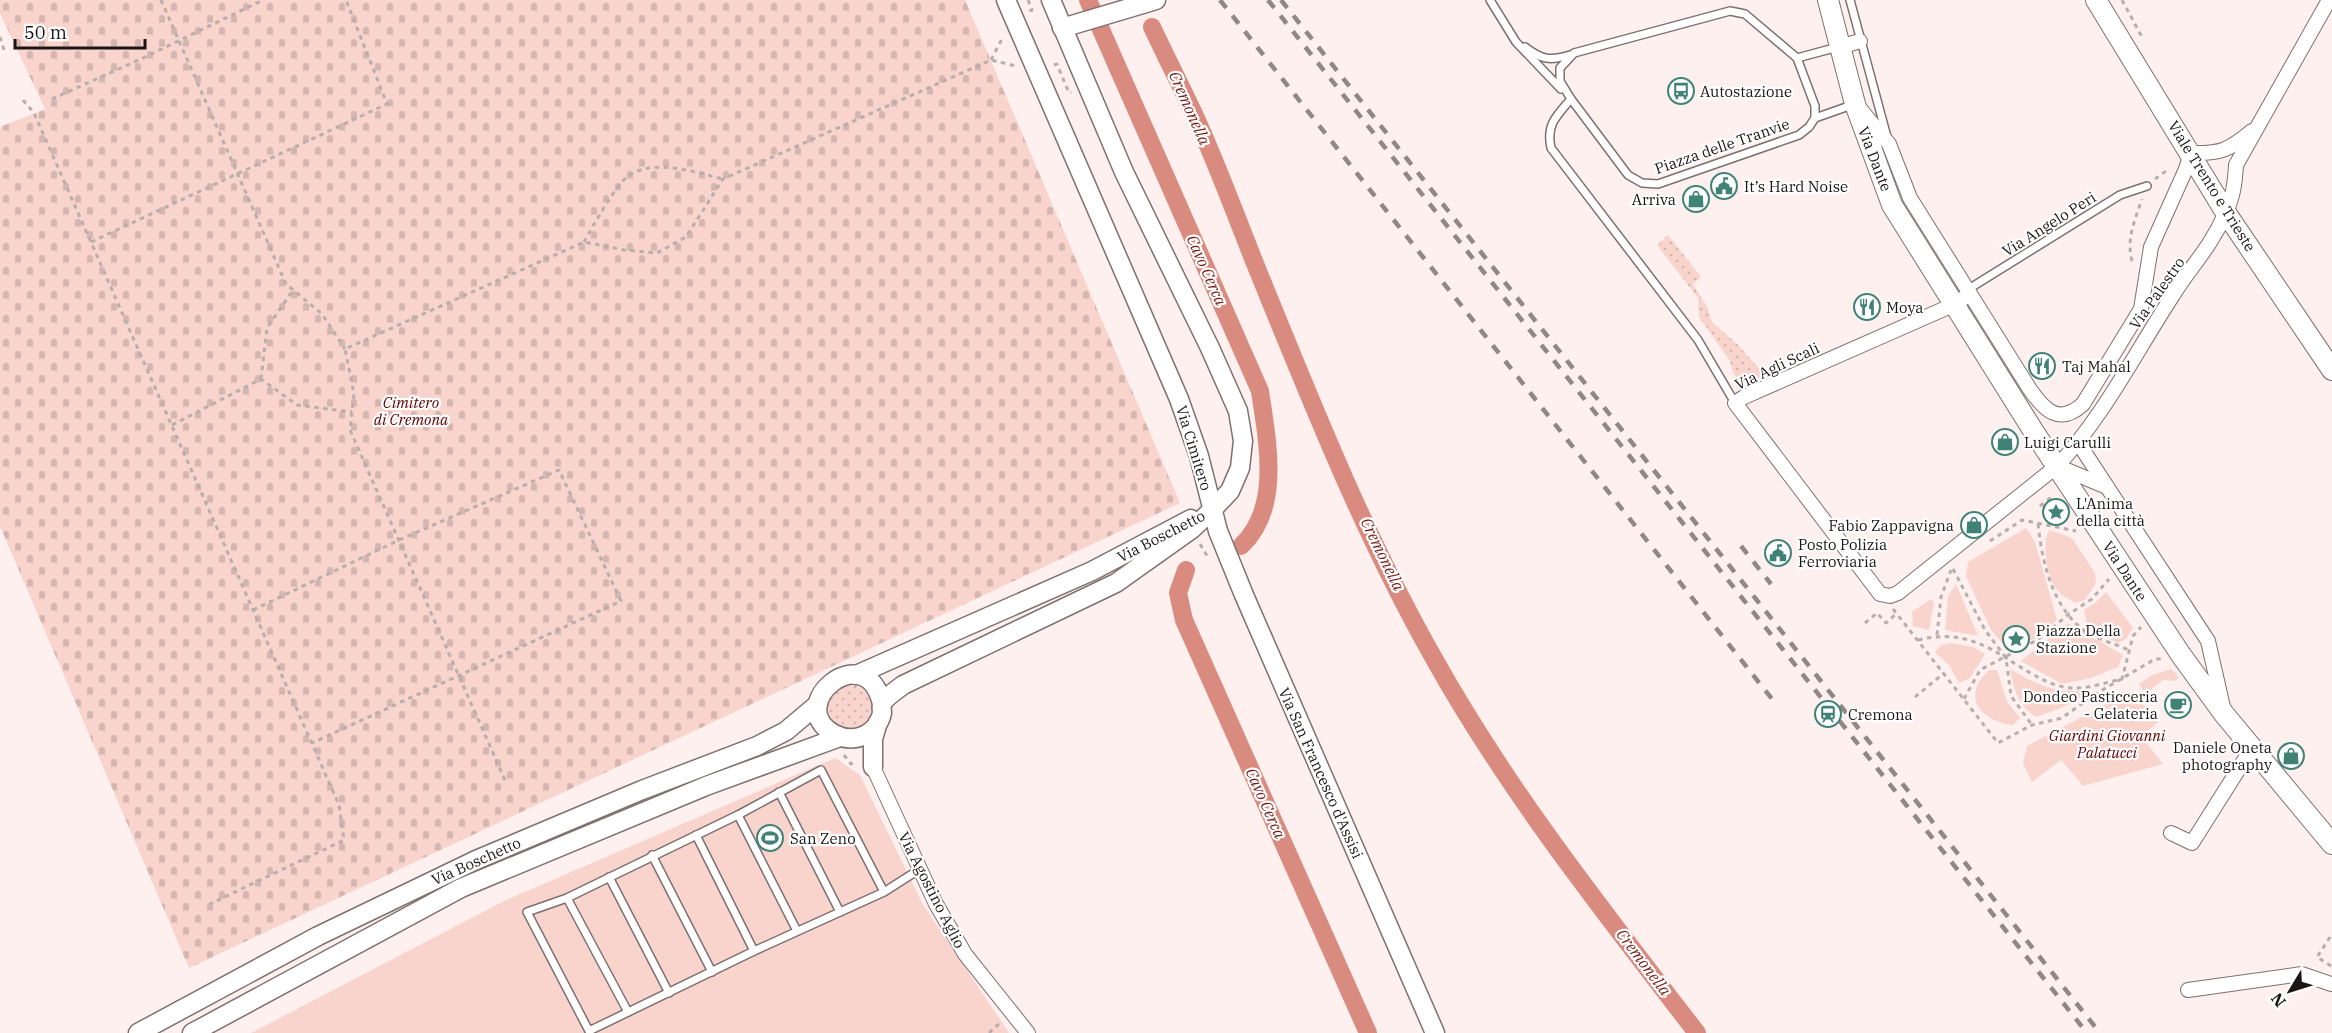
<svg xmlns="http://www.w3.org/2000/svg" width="2332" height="1033" viewBox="0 0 2332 1033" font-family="'IBM Plex Serif',serif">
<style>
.grass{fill:url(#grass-dots)}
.cemetery{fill:url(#cemetery-stones)}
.garden{fill:#f9d4cd}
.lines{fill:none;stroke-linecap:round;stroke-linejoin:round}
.canal{stroke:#da8b7f;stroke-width:18}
.service-casing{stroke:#7d716f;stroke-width:10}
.minor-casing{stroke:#7d716f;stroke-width:16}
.tertiary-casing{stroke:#7d716f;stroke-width:21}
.secondary-casing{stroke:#7d716f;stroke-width:22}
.path{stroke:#b8aeac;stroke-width:3;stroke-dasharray:4.5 4.5;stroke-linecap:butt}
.service{stroke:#fff;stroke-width:7}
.minor{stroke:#fff;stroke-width:14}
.tertiary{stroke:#fff;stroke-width:18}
.secondary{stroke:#fff;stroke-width:20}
.rail{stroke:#908786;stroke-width:4.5;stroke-dasharray:10 10;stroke-linecap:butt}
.labels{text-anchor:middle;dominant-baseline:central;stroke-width:4.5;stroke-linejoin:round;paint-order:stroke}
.poi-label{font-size:15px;fill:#1b1615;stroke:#fff;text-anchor:start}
.street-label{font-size:15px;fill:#1b1615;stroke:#fff}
.park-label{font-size:15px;font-style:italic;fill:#620000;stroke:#fff}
.water-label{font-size:16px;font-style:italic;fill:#791c14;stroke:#fff}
</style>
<defs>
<pattern id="grass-dots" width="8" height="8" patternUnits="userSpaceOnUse" patternTransform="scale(1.5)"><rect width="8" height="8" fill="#f9d4cd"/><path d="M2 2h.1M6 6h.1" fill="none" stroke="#d5b5af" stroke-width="1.8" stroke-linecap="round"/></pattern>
<pattern id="cemetery-stones" width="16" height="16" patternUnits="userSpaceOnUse" patternTransform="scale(1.5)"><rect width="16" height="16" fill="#f9d4cd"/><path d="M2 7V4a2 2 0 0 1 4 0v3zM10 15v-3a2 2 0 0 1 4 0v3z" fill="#d5b5af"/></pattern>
</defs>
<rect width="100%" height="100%" fill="#fdf0ee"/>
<g class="grass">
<path d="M1668 235 1701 277 1693 284 1708 309 1712 322 1737 344 1765 375 1749 383 1739 381C1734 374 1731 370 1730 361L1699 317 1698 298 1657 245Z"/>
<circle cx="850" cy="707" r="22"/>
</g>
<polygon class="cemetery" points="0,0 965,0 1180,503 189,968 0,526 0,127 45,109 0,13"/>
<g class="garden">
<polygon points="2026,528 2035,542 2057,620 2034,639 2006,647 1991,630 1966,576 1968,562"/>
<path d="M2049 530 2072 538 2095 573 2096 583 2085 600 2076 603C2071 600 2064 597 2060 593 2046 581 2042 545 2049 530Z"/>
<polygon points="1956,584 1978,636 1945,630 1948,596"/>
<polygon points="2106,592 2133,628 2125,640 2117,643 2087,625 2084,610 2096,602"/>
<polygon points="1931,599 1934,603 1929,630 1913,626 1912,612"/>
<polygon points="2068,623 2123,655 2118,667 2091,678 2062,684 2021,661"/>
<polygon points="1950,643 1973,647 1985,654 1970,678 1959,683 1949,665 1935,652 1941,645"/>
<path d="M2010 669C2026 678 2042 688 2061 690 2070 692 2076 688 2084 694L2066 706 2036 717C2018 704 2014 691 2010 669Z"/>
<polygon points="2171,669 2179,677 2176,681 2163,680 2149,691 2143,690 2139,684 2152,675"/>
<path d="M1989 670H1997L2007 702 2020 718 2013 725C1981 721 1960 697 1989 670Z"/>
<polygon points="2124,695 2145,706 2158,722 2141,736 2163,764 2083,786 2061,760 2032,782 2023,763 2027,746"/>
<polygon points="835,758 860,775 922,903 1009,1033 251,1033 504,901"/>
</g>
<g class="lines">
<g class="canal">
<path d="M1088 0 1260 391C1267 440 1282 508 1241 546"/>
<path d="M1152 27C1166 57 1181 86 1195 116 1218 166 1237 219 1258 271 1311 401 1363 533 1432 655 1507 790 1603 911 1697 1033"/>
<polyline points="1186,570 1178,593 1184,620 1368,1033"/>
</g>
<defs>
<g id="service">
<polyline points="1490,0 1516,42 1561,89"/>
<polyline points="1850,0 1887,137"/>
<polygon points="1730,11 1745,14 1797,58 1815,106 1815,118 1809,127 1799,135 1658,184 1642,183 1628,175 1571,99 1560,81 1560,68 1574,53"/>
<path d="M1525 47C1542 60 1550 61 1570 55"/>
<polyline points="1797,58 1838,47"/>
<path d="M1571 99C1556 116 1546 125 1551 148L1698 340 1735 403"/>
<polyline points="1815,118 1852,105"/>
<polyline points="1967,290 2120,195 2147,186"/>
<polyline points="779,792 840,912"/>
<polyline points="738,815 797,931"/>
<polyline points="696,835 754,951"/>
<polyline points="652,855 712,972"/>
<polyline points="609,877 669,993"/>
<polyline points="884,892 821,770 738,815 567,898 527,912 589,1031 754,951 884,892 920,869"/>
<polyline points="567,898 628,1012"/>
</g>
<g id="minor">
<polyline points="1840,47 1860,41"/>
<path d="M1861 110 1889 144 1910 198 2029 388C2044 410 2059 426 2083 404L2141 309 2151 247 2186 169 2191 153C2221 154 2229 150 2252 131"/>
<path d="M1970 294 1953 305 1744 397 1735 403 1880 594 1890 596 1898 593 2057 466C2102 419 2137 350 2173 295 2191 266 2211 247 2225 214 2233 198 2235 183 2236 165L2329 0"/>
<polyline points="2079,444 2208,641 2223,707"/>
<polyline points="2057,466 2107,487"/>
<polyline points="873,767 936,904 965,954 1028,1033"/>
<polyline points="2171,833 2192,843 2252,748"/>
<polyline points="2188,990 2302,974 2331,984"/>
</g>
<g id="tertiary">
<polyline points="1006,0 1179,399 1199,456 1218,531 1244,595 1435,1033"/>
<polyline points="1062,28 1156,0"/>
<polyline points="856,675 1092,571 1191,519"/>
<path d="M882 704C866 635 782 705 834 734 844 739 855 740 865 735 873 731 880 723 882 713 882 710 881 707 882 704 885 697 897 690 903 685L1116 583 1192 529 1212 510 1230 491 1240 468 1243 441 1238 411 1210 348 1124 172 1051 0"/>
<polyline points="873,767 873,739 878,722"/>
<polyline points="138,1033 318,936 476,860 642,790 757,746 786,731 818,704"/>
<polyline points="192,1033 461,888 706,786 840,737"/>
</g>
<g id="secondary">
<polyline points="1828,0 1855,104 1892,205 2034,432 2181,655 2224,714 2332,844"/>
<polyline points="2096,0 2226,213 2332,370"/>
</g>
</defs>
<use href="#service" class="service-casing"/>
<use href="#minor" class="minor-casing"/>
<use href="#tertiary" class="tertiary-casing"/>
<use href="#secondary" class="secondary-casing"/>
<g class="path">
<polyline points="161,0 286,284 322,314 345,349"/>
<polyline points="1028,0 1032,10 1029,11"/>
<polyline points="2122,0 2142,37"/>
<polyline points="0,37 4,50"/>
<polyline points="991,60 1003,37"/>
<polyline points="1054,65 1057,64 1069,93 1071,92"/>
<polyline points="52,99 143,58 263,0"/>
<polyline points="23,100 34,113 339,805 344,840 210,904"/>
<polyline points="2155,179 2169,169"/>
<polyline points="91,242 387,104 346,0"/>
<path d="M584 242C593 226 615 186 628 176 655 158 694 172 723 179"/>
<path d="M2132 261C2126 239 2135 220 2142 199"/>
<polyline points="261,379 267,328 293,290"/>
<polyline points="172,425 261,379 297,405 352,412"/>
<polyline points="2040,506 2054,495"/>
<path d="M2038 524C2042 560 2051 604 2082 629 2092 638 2116 644 2129 650"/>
<polyline points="1990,541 2022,520 2076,531"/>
<polyline points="1200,544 1209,559"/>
<polyline points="1953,569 1985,630 2006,658 2011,696 2032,725"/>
<polyline points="1893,609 1998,743 2032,725 2062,718 2094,695 2155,659 2161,659"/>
<polyline points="253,610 399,540 559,470 621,601 312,743"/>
<polyline points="1865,623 1877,613 1886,623 1896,614"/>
<polyline points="1937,635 1941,597 1951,570"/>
<path d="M1918 640C1958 630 1984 643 2017 665 2034 675 2052 687 2072 688 2088 689 2107 682 2122 679L2133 636 2141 627"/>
<polyline points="1915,697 1944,673"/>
<polyline points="1964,699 1980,670 2039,639 2069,614 2092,599 2109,579"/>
<polyline points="844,755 851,764 857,761"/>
<polyline points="505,780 350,430 354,394 345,349 584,242 624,250 657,253 686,237 723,179 991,60 1016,66"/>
<polyline points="2331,966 2317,957 2332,934"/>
<polyline points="989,1033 1001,1022"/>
</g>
<use href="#service" class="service"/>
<use href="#minor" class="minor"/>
<use href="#tertiary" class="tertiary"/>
<use href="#secondary" class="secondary"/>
<g class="rail">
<polyline points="1220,0 1772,699"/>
<polyline points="1268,0 2087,1033"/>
<polyline points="1281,0 2100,1033"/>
<polyline points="1741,546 1771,584"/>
</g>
</g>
<defs>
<symbol id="bus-ring" viewBox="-11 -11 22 22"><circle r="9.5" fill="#fff" stroke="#408376" stroke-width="1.5"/><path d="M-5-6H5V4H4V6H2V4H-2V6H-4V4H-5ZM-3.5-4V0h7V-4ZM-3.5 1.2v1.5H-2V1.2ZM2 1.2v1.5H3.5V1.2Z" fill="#408376"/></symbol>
<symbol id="civic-ring" viewBox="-11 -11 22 22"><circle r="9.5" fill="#fff" stroke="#408376" stroke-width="1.5"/><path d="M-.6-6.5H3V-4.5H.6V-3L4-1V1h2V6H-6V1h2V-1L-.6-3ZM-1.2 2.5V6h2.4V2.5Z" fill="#408376"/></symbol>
<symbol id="shop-ring" viewBox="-11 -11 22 22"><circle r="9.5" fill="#fff" stroke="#408376" stroke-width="1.5"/><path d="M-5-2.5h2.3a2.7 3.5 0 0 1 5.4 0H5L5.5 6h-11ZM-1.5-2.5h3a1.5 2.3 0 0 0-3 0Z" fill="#408376"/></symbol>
<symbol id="restaurant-ring" viewBox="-11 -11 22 22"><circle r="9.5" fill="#fff" stroke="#408376" stroke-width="1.5"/><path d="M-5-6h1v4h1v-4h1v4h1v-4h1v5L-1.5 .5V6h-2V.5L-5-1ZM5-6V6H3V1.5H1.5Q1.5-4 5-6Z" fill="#408376"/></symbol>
<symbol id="sight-ring" viewBox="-11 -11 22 22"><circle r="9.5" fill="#fff" stroke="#408376" stroke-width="1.5"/><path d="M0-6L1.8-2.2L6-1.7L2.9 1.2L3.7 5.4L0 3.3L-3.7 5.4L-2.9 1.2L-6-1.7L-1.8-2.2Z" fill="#408376"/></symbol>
<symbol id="cafe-ring" viewBox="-11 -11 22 22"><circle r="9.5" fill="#fff" stroke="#408376" stroke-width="1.5"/><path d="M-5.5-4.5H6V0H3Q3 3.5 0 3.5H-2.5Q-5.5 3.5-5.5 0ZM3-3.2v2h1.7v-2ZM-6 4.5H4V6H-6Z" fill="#408376"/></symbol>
<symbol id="station-ring" viewBox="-11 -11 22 22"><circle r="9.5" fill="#fff" stroke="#408376" stroke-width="1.5"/><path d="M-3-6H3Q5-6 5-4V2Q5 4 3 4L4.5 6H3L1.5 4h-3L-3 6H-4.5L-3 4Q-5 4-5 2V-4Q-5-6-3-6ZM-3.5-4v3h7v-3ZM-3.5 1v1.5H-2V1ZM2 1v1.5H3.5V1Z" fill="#408376"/></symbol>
<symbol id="stadium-ring" viewBox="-11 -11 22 22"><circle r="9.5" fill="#fff" stroke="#408376" stroke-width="1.5"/><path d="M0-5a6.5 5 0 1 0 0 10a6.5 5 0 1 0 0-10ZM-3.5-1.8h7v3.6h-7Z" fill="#408376"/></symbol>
</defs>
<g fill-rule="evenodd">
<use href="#bus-ring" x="1666" y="76" width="30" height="30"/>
<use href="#civic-ring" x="1709" y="171" width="30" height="30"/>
<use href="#shop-ring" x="1681" y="184" width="30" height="30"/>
<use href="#restaurant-ring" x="1852" y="292" width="30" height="30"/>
<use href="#restaurant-ring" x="2027" y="351" width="30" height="30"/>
<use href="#shop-ring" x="1990" y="427" width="30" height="30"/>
<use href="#sight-ring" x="2041" y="497" width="30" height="30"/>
<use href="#shop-ring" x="1959" y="510" width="30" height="30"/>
<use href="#civic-ring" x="1763" y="538" width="30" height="30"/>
<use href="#sight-ring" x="2001" y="624" width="30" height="30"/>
<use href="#cafe-ring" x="2163" y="690" width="30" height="30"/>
<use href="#station-ring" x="1813" y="699" width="30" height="30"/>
<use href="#shop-ring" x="2276" y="741" width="30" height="30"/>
<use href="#stadium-ring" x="755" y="823" width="30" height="30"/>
</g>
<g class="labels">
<g class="poi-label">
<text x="1700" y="91">Autostazione</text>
<text x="1744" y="186">It’s Hard Noise</text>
<text x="1676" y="199" text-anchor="end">Arriva</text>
<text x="1886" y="307">Moya</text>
<text x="2062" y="366">Taj Mahal</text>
<text x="2024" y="442">Luigi Carulli</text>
<text x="2076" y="503">L'Anima<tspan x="2076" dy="17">della città</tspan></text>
<text x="1954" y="525" text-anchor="end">Fabio Zappavigna</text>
<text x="1798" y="544">Posto Polizia<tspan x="1798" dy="17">Ferroviaria</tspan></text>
<text x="2036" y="630">Piazza Della<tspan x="2036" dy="17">Stazione</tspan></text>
<text x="2158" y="696" text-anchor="end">Dondeo Pasticceria<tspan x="2158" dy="17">- Gelateria</tspan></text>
<text x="1848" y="714">Cremona</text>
<text x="2272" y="747" text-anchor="end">Daniele Oneta<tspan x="2272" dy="17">photography</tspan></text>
<text x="790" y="838">San Zeno</text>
</g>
<g class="street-label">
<text transform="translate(1722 146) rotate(-19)">Piazza delle Tranvie</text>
<text transform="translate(1875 159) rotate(69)">Via Dante</text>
<text transform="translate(2212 186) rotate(58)">Viale Trento e Trieste</text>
<text transform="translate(2049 224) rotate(-32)">Via Angelo Peri</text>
<text transform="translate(2157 293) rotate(-55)">Via Palestro</text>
<text transform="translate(1777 366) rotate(-25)">Via Agli Scali</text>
<text transform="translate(1194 448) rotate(73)">Via Cimitero</text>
<text transform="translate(1161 536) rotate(-27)">Via Boschetto</text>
<text transform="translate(2125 571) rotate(57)">Via Dante</text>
<text transform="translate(1321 773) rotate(66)">Via San Francesco d'Assisi</text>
<text transform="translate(476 861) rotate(-24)">Via Boschetto</text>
<text transform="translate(932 890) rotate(63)">Via Agostino Aglio</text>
</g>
<g class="park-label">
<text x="411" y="402">Cimitero<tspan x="411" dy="17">di Cremona</tspan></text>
<text x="2107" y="735">Giardini Giovanni<tspan x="2107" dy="17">Palatucci</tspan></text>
</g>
<g class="water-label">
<text transform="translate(1190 108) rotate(66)">Cremonella</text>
<text transform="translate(1207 270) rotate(66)">Cavo Cerca</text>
<text transform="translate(1383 554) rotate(64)">Cremonella</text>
<text transform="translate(1266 803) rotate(66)">Cavo Cerca</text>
<text transform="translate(1644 962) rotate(53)">Cremonella</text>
</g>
</g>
<g transform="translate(2290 991) rotate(232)" stroke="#ffffff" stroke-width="4.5" paint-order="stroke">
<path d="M0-4.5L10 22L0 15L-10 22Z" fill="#1b1615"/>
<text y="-9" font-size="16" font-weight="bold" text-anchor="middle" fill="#1b1615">N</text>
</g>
<path d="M15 39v9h130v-9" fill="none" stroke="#1b1615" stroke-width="3"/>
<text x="24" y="39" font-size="18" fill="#1b1615" stroke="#ffffff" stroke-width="4.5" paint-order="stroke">50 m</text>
</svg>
